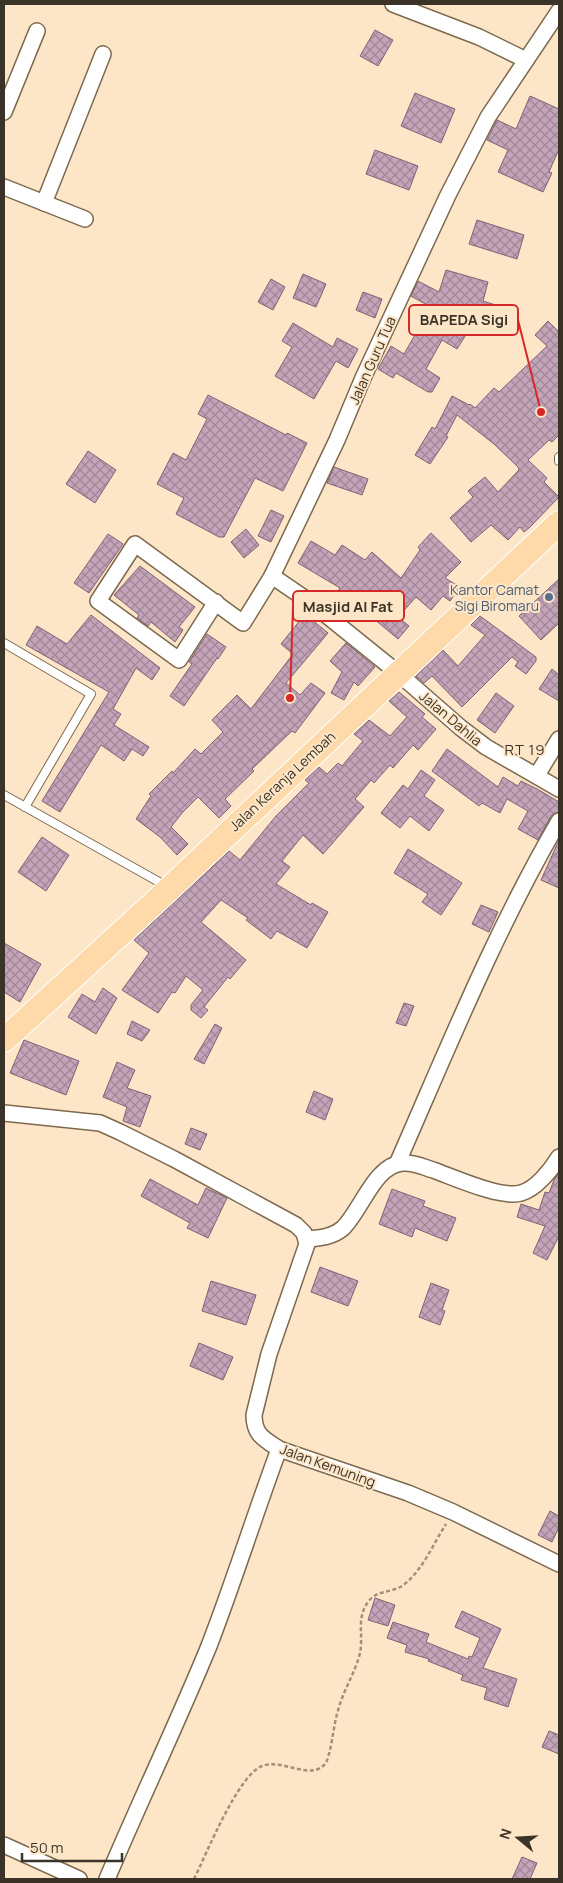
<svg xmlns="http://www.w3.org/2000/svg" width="563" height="1883" viewBox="0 0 563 1883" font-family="Manrope,sans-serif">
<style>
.building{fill:url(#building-cross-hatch);stroke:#7f6276}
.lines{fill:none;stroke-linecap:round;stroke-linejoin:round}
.lane-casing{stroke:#7d694e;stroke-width:10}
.street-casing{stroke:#7d694e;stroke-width:18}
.primary-casing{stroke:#fff;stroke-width:26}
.path{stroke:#a1917b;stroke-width:2.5;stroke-dasharray:4 2.5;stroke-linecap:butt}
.lane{stroke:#fff;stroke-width:8}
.street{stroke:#fff;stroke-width:15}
.primary{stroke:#fed9aa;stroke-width:24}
.service-dot{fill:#5c6f8a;stroke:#fde6c8;stroke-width:2}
.labels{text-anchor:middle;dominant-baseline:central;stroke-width:4;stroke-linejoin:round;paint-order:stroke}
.street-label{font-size:14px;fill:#3b3327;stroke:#fde6c8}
.service-label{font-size:14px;fill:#4e5e75;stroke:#fde6c8;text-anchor:end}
.neighbourhood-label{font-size:15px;letter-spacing:1px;fill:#3b3327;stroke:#fde6c8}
.leader{fill:none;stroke:#d62828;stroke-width:2}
.callout-dot{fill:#d62828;stroke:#fde6c8;stroke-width:2}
.callout{fill:#fde6c8;stroke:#d62828;stroke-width:2}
.callout-label{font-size:15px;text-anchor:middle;font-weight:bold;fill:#3b3327}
</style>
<defs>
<pattern id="building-cross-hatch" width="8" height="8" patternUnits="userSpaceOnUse" patternTransform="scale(1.25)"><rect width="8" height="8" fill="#c3a4b9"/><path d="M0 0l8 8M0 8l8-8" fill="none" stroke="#a08696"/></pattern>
</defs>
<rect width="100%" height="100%" fill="#fde6c8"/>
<g class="building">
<polygon points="375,30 393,40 378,66 360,56"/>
<polygon points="415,93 455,109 441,143 401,126"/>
<polygon points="530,96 559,109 559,149 549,172 552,173 543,192 498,172 508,150 487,140 497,120 516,129"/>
<polygon points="375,150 418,166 409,190 366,174"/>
<polygon points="477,220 524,235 517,259 469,244"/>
<polygon points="446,270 488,282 483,301 505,308 501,321 479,314 457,349 442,340 426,369 440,378 432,392 428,392 396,373 393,378 378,369 391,346 404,354 416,333 421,335 436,310 411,296 418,281 439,292"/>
<polygon points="303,274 326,284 316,307 293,298"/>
<polygon points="271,279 285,287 273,310 258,302"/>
<polygon points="363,292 382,299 375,318 356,310"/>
<polygon points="548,321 559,332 559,435 552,442 549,440 528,460 547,478 544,482 559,497 529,528 524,532 520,527 508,540 491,525 471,542 450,518 473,497 468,491 485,477 498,492 519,470 518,467 494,444 457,415 446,436 448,437 430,464 415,455 432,427 435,429 452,396 469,405 470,404 475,408 494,388 499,392 547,346 535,335"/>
<polygon points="293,323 333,347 337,338 358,349 348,368 336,361 314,399 275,376 292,347 282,341"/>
<polygon points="208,395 286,435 287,433 307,443 283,491 255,478 224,537 219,537 176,514 184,498 157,484 173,453 186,460 207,419 198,414"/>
<polygon points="88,451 116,470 95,503 66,484"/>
<polygon points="334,467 368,479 362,495 327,483"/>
<polygon points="271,510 284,516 271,542 258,536"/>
<polygon points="246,529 259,545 244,558 231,542"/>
<polygon points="431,533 461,562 445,578 460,587 450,601 443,596 431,610 416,597 398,617 409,626 398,639 349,598 348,600 337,592 340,588 298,563 311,541 335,555 342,545 365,560 372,552 401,578 420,550 418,547"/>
<polygon points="108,534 123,544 89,593 74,583"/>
<polygon points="140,566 195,607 179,627 183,630 175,642 151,622 148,626 137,618 139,615 114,595"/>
<polygon points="559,579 559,623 541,640 519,616"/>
<polygon points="305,614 328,633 286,683 300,695 311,683 325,693 295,733 292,731 252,769 254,771 225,799 231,806 219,818 198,797 182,813 171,827 188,844 177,855 160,837 136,819 151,796 149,794 172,771 173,773 195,749 201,754 223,732 212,720 237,695 251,709 293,654 281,644"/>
<polygon points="91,615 160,668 152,680 136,668 113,709 121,714 114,725 149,747 143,756 132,749 124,761 101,745 60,812 42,801 109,692 26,645 37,626 67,644"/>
<polygon points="480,616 536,657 536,661 526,674 515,666 518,662 512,657 462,707 432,676 424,683 416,676 443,650 458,666 485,635 471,625"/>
<polygon points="207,634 226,647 218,659 217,658 184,706 170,696 192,664 189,662"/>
<polygon points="346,643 375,667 358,686 354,682 344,700 331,693 342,672 330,661"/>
<polygon points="552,669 559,675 559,701 539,689"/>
<polygon points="399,692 425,714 422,717 436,729 418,750 413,745 393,768 390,765 374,783 371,780 355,799 364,807 323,854 303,835 282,861 290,867 276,884 311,905 312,903 328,912 307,948 277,931 271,939 246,920 248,918 221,900 201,922 246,960 230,979 228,977 204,1007 208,1010 201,1018 191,1010 191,1005 203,990 186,976 175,993 172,992 158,1013 122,990 149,953 134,940 229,851 240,860 276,816 309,783 305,780 319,767 327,774 338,763 342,766 363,741 354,734 369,720 390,736 407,717 389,701"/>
<polygon points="496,693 514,706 495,733 477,720"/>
<polygon points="447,749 498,787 503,777 518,786 521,781 539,790 559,802 559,812 555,813 551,816 538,840 518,829 528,811 507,799 500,813 482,803 479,806 432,771"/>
<polygon points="421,770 435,780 424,796 444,810 429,831 410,816 400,828 381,813 403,785 408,789"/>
<polygon points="42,837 69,855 46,891 18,872"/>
<polygon points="559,840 559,888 541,880"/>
<polygon points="408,849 462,883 441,915 422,902 428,894 394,873"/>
<polygon points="481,905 498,912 489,932 472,924"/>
<polygon points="4,943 41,964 20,1002 4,992"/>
<polygon points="103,988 117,998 96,1034 68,1017 82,994 95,1002"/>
<polygon points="404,1003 414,1006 406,1026 396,1023"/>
<polygon points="132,1021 150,1030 142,1041 127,1034"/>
<polygon points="215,1024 222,1028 204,1064 194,1059"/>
<polygon points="24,1040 79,1061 66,1095 10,1073"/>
<polygon points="117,1062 135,1070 127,1088 151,1096 140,1127 123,1121 127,1107 103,1097"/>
<polygon points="314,1091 333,1099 325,1120 306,1112"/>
<polygon points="191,1128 207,1134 200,1150 185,1144"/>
<polygon points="559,1173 559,1236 547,1260 533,1253 545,1226 517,1217 521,1204 539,1210 545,1192 549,1193 554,1180"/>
<polygon points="150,1179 198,1205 206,1188 227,1198 208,1238 187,1228 190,1223 141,1196"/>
<polygon points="392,1189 425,1201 423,1206 456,1218 447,1241 415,1228 412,1237 379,1224"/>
<polygon points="320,1267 358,1281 348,1306 311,1292"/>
<polygon points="211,1281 256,1295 246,1325 202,1311"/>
<polygon points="431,1283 449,1290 442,1310 445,1311 440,1325 419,1317"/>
<polygon points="199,1343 233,1357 223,1380 190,1366"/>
<polygon points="550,1511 559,1516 559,1527 552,1542 538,1535"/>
<polygon points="375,1598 395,1605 388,1626 368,1620"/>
<polygon points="462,1611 501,1629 483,1668 517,1679 508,1707 484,1699 487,1688 461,1680 463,1675 428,1661 429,1659 405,1652 407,1645 387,1638 393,1622 429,1634 426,1642 468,1659 469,1656 472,1657 480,1638 455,1627"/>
<polygon points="549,1731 559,1735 559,1754 542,1747"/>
<polygon points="522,1857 537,1863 530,1879 512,1879"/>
</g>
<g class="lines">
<defs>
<g id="lane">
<polyline points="559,457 559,461"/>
<polyline points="4,643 91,694 25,807"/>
<polyline points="4,795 168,887"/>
</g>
<g id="street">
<polyline points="393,4 479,37 526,60"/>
<polyline points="559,11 488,117 448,195 363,378 337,440 272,576 310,602 398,673 461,728 486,747 559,789"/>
<polyline points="4,112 37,31"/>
<polyline points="4,187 85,219"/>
<polyline points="44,203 103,54"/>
<polyline points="216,602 179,660 98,601 135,544 243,623 272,576"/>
<polyline points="537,775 559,739"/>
<path d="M4 1113 100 1123 120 1132 174 1159 296 1225 304 1233 307 1244 269 1354 254 1415C254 1435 264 1439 279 1449L408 1493 453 1512 559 1564"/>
<path d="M397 1164C448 1048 495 931 559 821"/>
<path d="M307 1239C319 1238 333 1237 343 1228 361 1211 375 1164 403 1163 414 1162 423 1167 433 1170 453 1177 501 1199 521 1193 536 1189 551 1170 559 1157"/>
<polyline points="4,1845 79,1879"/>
<path d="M107 1879C140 1801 177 1724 209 1646 234 1581 255 1514 279 1449"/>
</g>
<polyline id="primary" points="4,1040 154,903 559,523"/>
</defs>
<use href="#lane" class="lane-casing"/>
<use href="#street" class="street-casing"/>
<use href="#primary" class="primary-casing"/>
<path class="path" d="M194 1879C206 1855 238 1775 262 1766 283 1758 311 1782 326 1763 333 1745 333 1725 339 1707 344 1690 354 1674 359 1657 365 1637 355 1620 368 1602 376 1590 391 1593 402 1586 422 1572 433 1544 446 1524"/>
<use href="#lane" class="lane"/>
<use href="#street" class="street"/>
<use href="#primary" class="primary"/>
</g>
<circle class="service-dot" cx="549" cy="597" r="5"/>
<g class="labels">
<g class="street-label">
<text transform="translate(372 360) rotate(-66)">Jalan Guru Tua</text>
<text transform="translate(451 718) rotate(40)">Jalan Dahlia</text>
<text transform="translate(282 781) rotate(-43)">Jalan Keranja Lembah</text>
<text transform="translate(328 1465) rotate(20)">Jalan Kemuning</text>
</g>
<g class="service-label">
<text x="539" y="589">Kantor Camat<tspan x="539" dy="16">Sigi Biromaru</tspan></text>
</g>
<g class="neighbourhood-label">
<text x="525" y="749">RT 19</text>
</g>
</g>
<path class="leader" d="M541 412L518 320M290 698L293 606"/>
<g class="callout-dot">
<circle cx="541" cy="412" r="5"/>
<circle cx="290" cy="698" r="5"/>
</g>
<g class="callout">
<rect x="409" y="305" width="109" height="30" rx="5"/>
<rect x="293" y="591" width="111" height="30" rx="5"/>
</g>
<g class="callout-label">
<text x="464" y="325">BAPEDA Sigi</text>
<text x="348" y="612">Masjid Al Fat</text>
</g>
<rect width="563" height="1883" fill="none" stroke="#3b3327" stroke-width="10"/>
<g transform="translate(518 1838) rotate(288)" stroke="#fde6c8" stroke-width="4" paint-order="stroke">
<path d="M0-4L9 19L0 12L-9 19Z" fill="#3b3327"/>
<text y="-8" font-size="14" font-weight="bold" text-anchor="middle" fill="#3b3327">N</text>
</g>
<path d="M22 1853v8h100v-8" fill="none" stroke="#3b3327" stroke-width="2.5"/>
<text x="30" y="1853" font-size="15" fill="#3b3327" stroke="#fde6c8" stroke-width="4" paint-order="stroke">50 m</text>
</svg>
